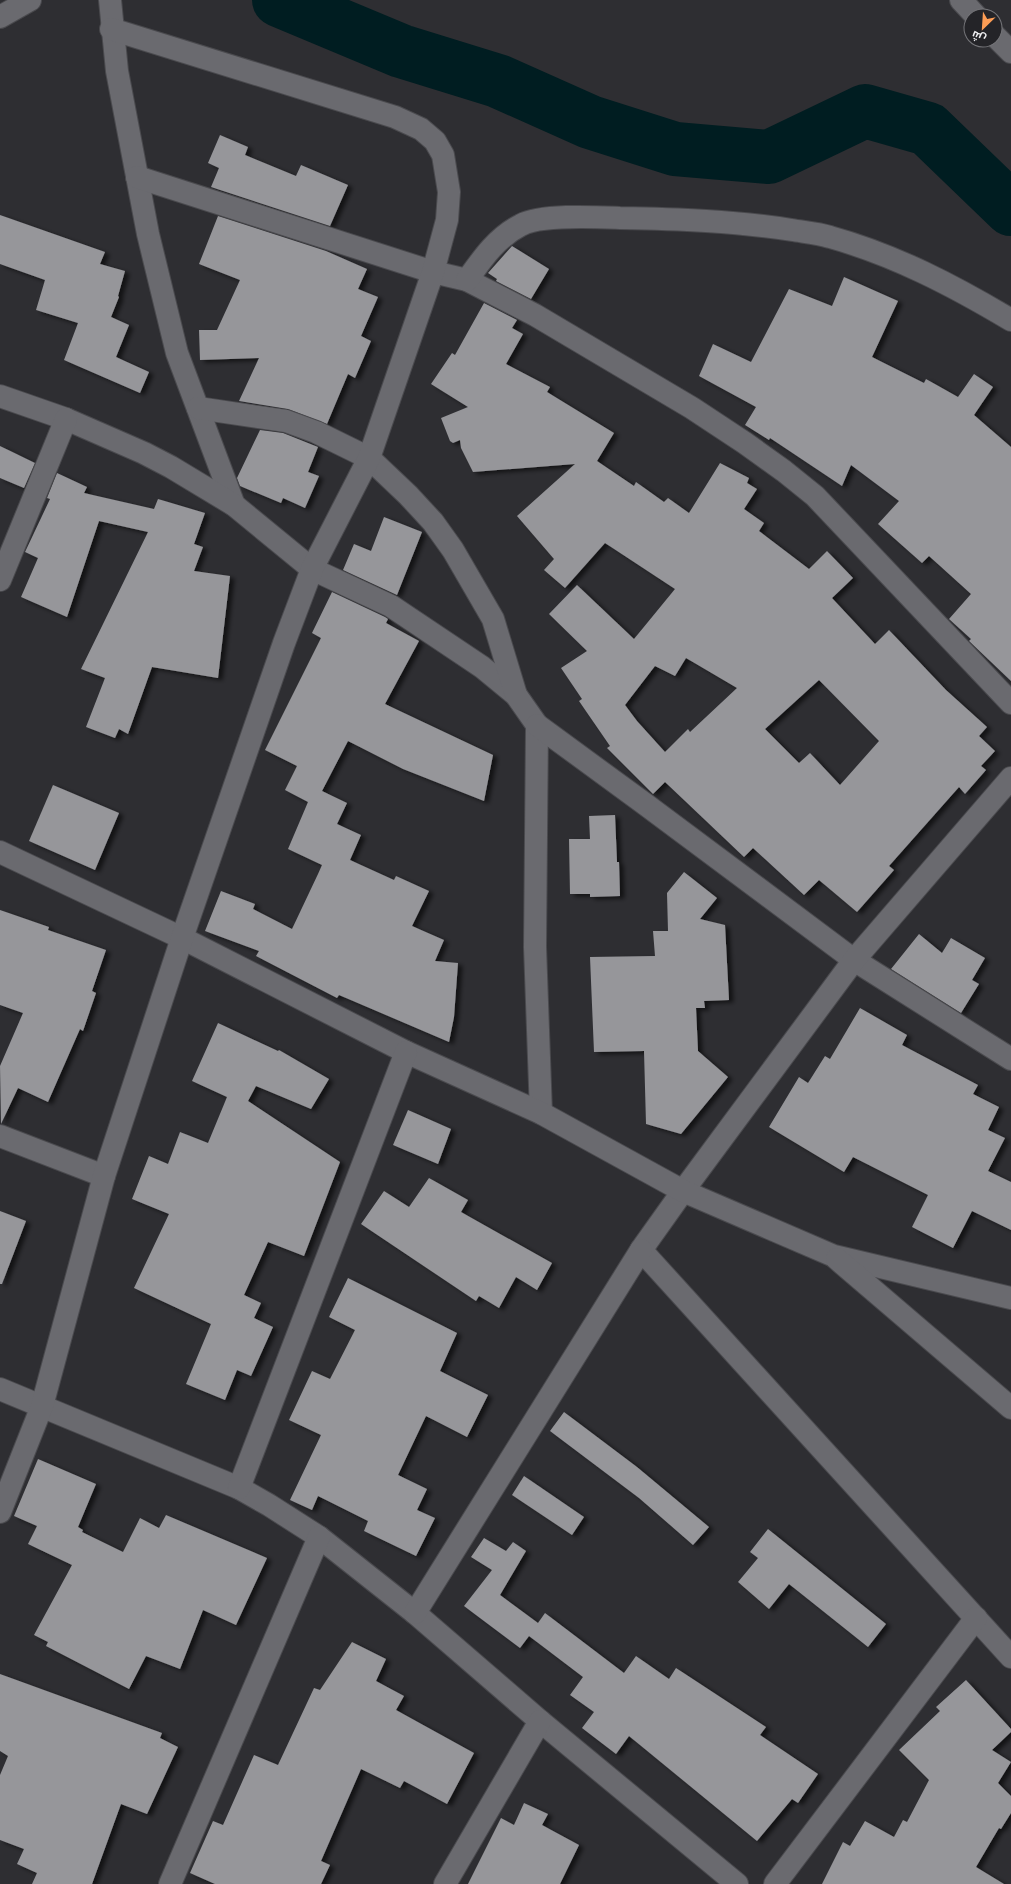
<svg xmlns="http://www.w3.org/2000/svg" width="1011" height="1884" viewBox="0 0 1011 1884" font-family="'Fira Sans Condensed',Cairo,sans-serif">
<style>
.lines{fill:none;stroke-linecap:round;stroke-linejoin:round}
.river{stroke:#001d21;stroke-width:54}
.building{fill:#96969a;fill-rule:evenodd;filter:url(#shadow)}
.street-casing{stroke:#4a4a4e;stroke-width:24}
.street{stroke:#6a6a6f;stroke-width:22}
</style>
<defs>
<filter id="shadow"><feDropShadow dx="4.5" dy="2.5" stdDeviation="2" flood-color="#0009"/></filter>
</defs>
<rect width="100%" height="100%" fill="#2e2e32"/>
<g class="lines">
<polyline class="river" points="279,0 401,51 498,81 590,122 675,149 769,157 865,111 928,129 1011,209"/>
</g>
<g class="building">
<polygon points="220,135 248,147 245,155 296,176 301,165 348,185 330,226 211,187 219,168 208,163"/>
<polygon points="0,215 105,252 100,264 125,271 118,296 119,297 111,317 129,325 116,357 149,372 140,393 64,360 78,323 36,310 45,280 0,264"/>
<polygon points="218,216 326,251 367,269 358,289 378,297 361,336 371,341 355,378 348,374 327,424 288,409 239,401 259,358 200,360 199,330 217,330 240,280 199,264"/>
<polygon points="512,246 549,269 531,299 496,281 497,279 488,273"/>
<polygon points="844,277 898,301 872,357 924,383 926,379 958,397 974,374 993,387 974,415 1011,447 1011,681 969,641 971,639 949,619 971,594 929,556 922,563 878,524 899,501 851,465 842,486 770,438 769,440 745,425 756,407 699,376 713,344 751,362 789,289 832,306"/>
<path d="M484 303 517 320 512 328 523 334 506 364 550 387 547 392 614 433 597 461 634 486 636 482 664 502 668 498 689 513 720 463 749 478 747 483 757 489 744 509 764 523 759 531 809 569 827 551 853 578 832 598 875 644 889 630 946 690 987 727 979 736 995 751 981 766 986 770 965 794 959 787 889 866 894 870 857 912 819 880 804 895 753 848 744 857 665 782 653 794 607 748 610 746 579 701 582 699 561 668 587 651 549 614 577 585 634 639 675 589 605 543 565 588 544 570 554 559 517 516 575 464 473 472 461 448 460 440 453 443 450 441 441 418 468 407 431 384 452 353 455 355ZM686 658 737 688 690 732 688 729 665 752 637 721 625 705 655 666 675 676ZM819 680 879 741 840 785 810 753 799 763 765 729Z"/>
<polygon points="260,430 283,433 318,447 308,472 319,476 305,508 283,498 281,503 240,486 237,478"/>
<polygon points="0,446 35,463 24,488 0,478"/>
<polygon points="57,473 87,487 84,493 154,509 158,499 205,513 194,544 203,547 194,571 230,576 218,678 152,667 128,734 119,729 115,738 86,727 105,678 81,669 148,532 99,521 67,617 21,597 38,558 25,552 50,499 47,498"/>
<polygon points="384,517 422,532 397,595 343,570 354,544 371,551"/>
<polygon points="332,592 385,617 388,619 386,623 419,641 385,704 493,755 484,801 403,769 348,741 322,791 347,803 337,824 361,835 350,860 394,880 396,876 429,891 412,926 444,940 435,961 458,963 454,1017 449,1042 339,995 337,998 256,956 259,951 205,931 221,891 255,904 253,909 292,929 318,874 322,865 288,849 308,802 285,790 297,766 265,750 321,638 312,633"/>
<polygon points="53,785 119,813 95,870 29,841"/>
<polygon points="615,815 617,862 619,862 620,896 590,897 590,894 570,894 569,839 590,839 589,816"/>
<polygon points="684,872 717,898 700,919 725,925 729,1000 704,1001 705,1008 696,1008 698,1051 728,1077 681,1134 646,1124 644,1051 594,1052 590,957 655,956 653,931 668,931 667,893"/>
<polygon points="0,910 49,927 48,930 106,950 92,991 96,993 83,1031 80,1029 48,1102 18,1088 1,1124 0,1066 23,1013 0,1005"/>
<polygon points="919,934 942,953 951,938 985,958 972,980 979,984 961,1013 891,969"/>
<polygon points="860,1008 907,1035 902,1045 978,1085 973,1094 999,1107 988,1130 1005,1138 988,1171 1011,1182 1011,1230 972,1211 953,1248 912,1227 928,1195 853,1157 844,1172 769,1127 799,1077 808,1083 825,1056 830,1059"/>
<polygon points="218,1023 278,1051 279,1050 329,1079 311,1109 256,1086 248,1101 340,1162 304,1256 268,1242 244,1295 261,1303 254,1318 273,1327 251,1376 237,1370 225,1400 186,1384 211,1324 134,1288 169,1214 132,1199 149,1156 168,1164 180,1132 208,1143 227,1097 192,1081"/>
<polygon points="408,1110 451,1129 438,1164 393,1145"/>
<polygon points="429,1178 468,1200 461,1212 552,1263 537,1290 516,1277 499,1308 479,1296 476,1301 361,1224 384,1191 409,1207"/>
<polygon points="0,1211 26,1221 2,1284 0,1284"/>
<polygon points="348,1278 457,1333 440,1371 488,1395 467,1437 426,1416 398,1475 427,1489 417,1510 435,1518 416,1556 364,1531 368,1521 318,1496 312,1510 290,1500 321,1435 289,1420 312,1371 330,1379 355,1330 329,1317"/>
<polygon points="564,1412 637,1467 709,1527 693,1545 639,1498 550,1431"/>
<polygon points="38,1459 96,1484 78,1527 83,1530 82,1532 123,1552 140,1518 159,1528 166,1515 267,1558 236,1625 203,1610 180,1669 146,1656 129,1689 46,1646 48,1642 34,1635 72,1565 28,1544 37,1526 14,1516"/>
<polygon points="524,1476 584,1517 572,1535 512,1495"/>
<polygon points="768,1529 886,1624 868,1647 789,1584 769,1609 738,1582 758,1558 750,1552"/>
<polygon points="484,1538 506,1551 513,1542 526,1551 500,1595 538,1623 545,1613 624,1673 636,1656 669,1679 676,1668 766,1727 760,1735 818,1774 798,1803 792,1799 757,1841 629,1736 616,1754 582,1728 594,1712 570,1695 583,1677 529,1636 520,1648 464,1606 492,1570 471,1557"/>
<polygon points="352,1642 386,1659 376,1681 404,1696 396,1710 474,1753 447,1804 404,1781 400,1788 361,1769 321,1861 330,1865 321,1884 215,1884 190,1873 213,1821 223,1825 254,1755 278,1765 314,1688 320,1690"/>
<polygon points="0,1674 162,1733 160,1738 178,1747 147,1814 121,1804 92,1884 32,1884 37,1873 17,1864 24,1849 0,1840 0,1775 8,1756 0,1751"/>
<polygon points="966,1680 1011,1729 1011,1732 992,1750 1011,1762 998,1783 1011,1796 1011,1813 1001,1829 999,1828 976,1867 1004,1884 822,1884 843,1842 850,1846 865,1821 894,1837 903,1820 907,1822 929,1780 899,1750 940,1711 936,1707"/>
<polygon points="524,1803 548,1814 542,1825 579,1845 560,1884 468,1884 501,1818 514,1825"/>
</g>
<g class="lines">
<defs>
<g id="street">
<polyline points="110,0 117,71 148,234 177,353 234,505"/>
<polyline points="961,0 976,16"/>
<polyline points="0,17 30,0"/>
<polyline points="995,36 1011,52"/>
<polyline points="137,177 433,272 467,280 535,315 692,408 745,443 784,471 815,496 1011,703"/>
<path d="M467 280C482 259 497 237 521 225 541 214 596 217 620 218 677 219 735 221 792 230 804 232 818 233 830 237 895 255 954 286 1011 320"/>
<polyline points="0,396 66,419 144,453 171,467 234,505 312,569 391,606 482,667 516,695"/>
<polyline points="198,408 286,421 316,432 369,458 408,495 433,522 453,550 493,619 516,695 537,725 535,947 541,1113"/>
<polyline points="0,580 66,419"/>
<polyline points="537,725 645,804 854,960 1011,1059"/>
<polyline points="1011,778 854,960 683,1191 641,1250 1011,1657"/>
<polyline points="0,852 182,938 406,1052 541,1113 683,1191 834,1256 1011,1298"/>
<polyline points="0,1136 104,1176"/>
<polyline points="837,1259 1011,1408"/>
<polyline points="0,1389 239,1488 269,1505 319,1537 415,1613 540,1721 737,1884"/>
<polyline points="239,1488 406,1052"/>
<polyline points="0,1512 42,1406 104,1176 182,938 284,643 312,569 369,458 433,272 447,220 449,192 443,155 435,141 421,129 395,117 111,29"/>
<polyline points="415,1613 641,1250"/>
<polyline points="170,1884 319,1537"/>
<polyline points="445,1884 540,1721"/>
<polyline points="775,1884 976,1618"/>
</g>
</defs>
<use href="#street" class="street-casing"/>
<use href="#street" class="street"/>
</g>
<g transform="translate(983 28) rotate(205)"><circle r="19" fill="#242428" stroke="#757579"/>
<path d="M0-3L7 15L0 10L-7 15Z" fill="#fd9d55"/>
<text y="-6" font-size="11" font-weight="bold" text-anchor="middle" fill="#efeff2">ش</text>
</g>
</svg>
